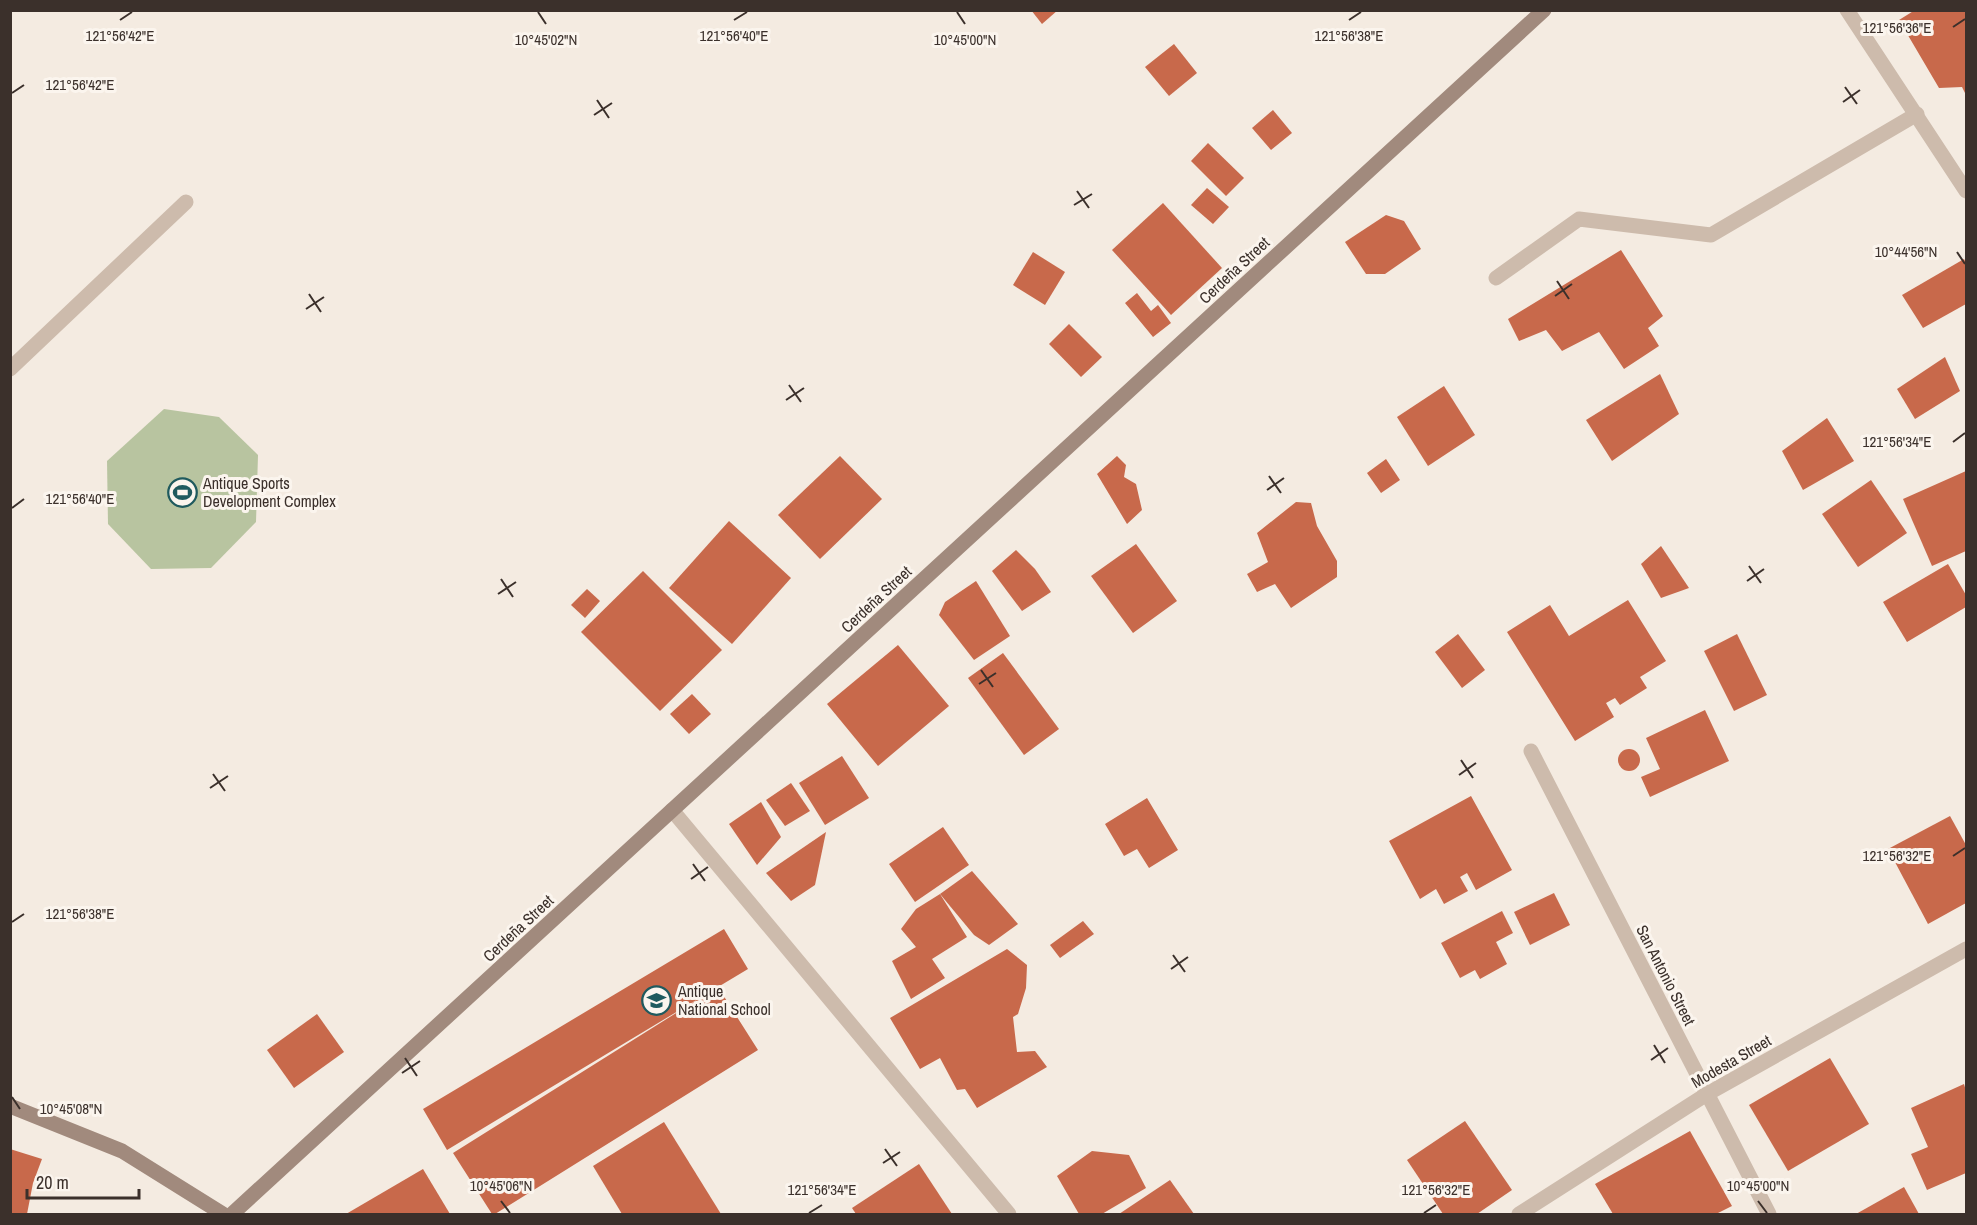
<svg xmlns="http://www.w3.org/2000/svg" width="1977" height="1225" viewBox="0 0 1977 1225" font-family="'Archivo Narrow',sans-serif">
<style>
.green{fill:#b8c4a0}
.building{fill:#c8694b}
.lines{fill:none;stroke-linecap:round;stroke-linejoin:round}
.lane{stroke:#cdbbac;stroke-width:15}
.street{stroke:#cdbbac;stroke-width:15}
.secondary{stroke:#a18a7d;stroke-width:15}
.ticks{fill:none;stroke:#3b302b;stroke-width:2}
.labels{text-anchor:middle;dominant-baseline:central;stroke-width:6;stroke-linejoin:round;paint-order:stroke}
.street-label{font-size:16px;fill:#3b302b;stroke:#fbf5ee}
.poi-label{font-size:16px;fill:#3b302b;stroke:#fbf5ee;text-anchor:start}
.ticks-label{font-size:15px;text-anchor:middle;fill:#3b302b;stroke:#fbf5ee;stroke-width:6;stroke-linejoin:round;paint-order:stroke}
</style>
<rect width="100%" height="100%" fill="#f4ebe1"/>
<polygon class="green" points="164,409 219,417 258,455 256,522 211,568 151,569 108,524 107,461"/>
<g class="building">
<polygon points="1031,10 1058,10 1042,24"/>
<polygon points="1915,10 1966,10 1966,95 1962,87 1939,88 1899,20"/>
<polygon points="1174,44 1197,73 1169,96 1145,67"/>
<polygon points="1273,110 1292,133 1271,150 1252,128"/>
<polygon points="1208,143 1244,178 1226,196 1191,161"/>
<polygon points="1207,188 1229,207 1213,224 1191,205"/>
<polygon points="1163,203 1222,268 1171,315 1112,250"/>
<polygon points="1386,215 1404,221 1421,249 1385,274 1366,274 1345,242"/>
<polygon points="1621,250 1663,316 1648,328 1659,346 1624,369 1599,332 1562,351 1546,330 1519,341 1508,319"/>
<polygon points="1033,252 1065,272 1045,305 1013,285"/>
<polygon points="1964,259 1966,263 1966,304 1923,328 1902,295"/>
<polygon points="1137,293 1151,311 1158,305 1171,323 1153,337 1125,303"/>
<polygon points="1069,324 1102,357 1081,377 1049,344"/>
<polygon points="1945,357 1960,391 1915,419 1897,389"/>
<polygon points="1660,374 1679,414 1612,461 1586,420"/>
<polygon points="1444,386 1475,435 1428,466 1397,417"/>
<polygon points="1827,418 1854,461 1803,490 1782,451"/>
<polygon points="840,456 882,499 820,559 778,515"/>
<polygon points="1117,456 1126,465 1124,477 1136,484 1142,510 1127,524 1097,474"/>
<polygon points="1386,459 1400,480 1381,493 1367,473"/>
<polygon points="1966,471 1966,551 1932,566 1903,499"/>
<polygon points="1871,480 1907,533 1858,567 1822,514"/>
<polygon points="1296,502 1311,503 1317,526 1337,561 1337,577 1291,608 1275,584 1257,592 1247,574 1268,562 1257,533"/>
<polygon points="729,521 791,578 732,644 669,588"/>
<polygon points="1136,544 1177,601 1133,633 1091,576"/>
<polygon points="1661,546 1689,588 1661,598 1641,564"/>
<polygon points="1016,550 1035,569 1051,592 1022,611 992,571"/>
<polygon points="1948,564 1966,595 1966,607 1907,642 1883,602"/>
<polygon points="643,571 722,650 660,711 581,632"/>
<polygon points="976,581 1010,636 974,660 939,615 945,602"/>
<polygon points="587,589 600,601 585,618 571,605"/>
<polygon points="1628,600 1666,661 1640,677 1647,688 1620,705 1615,698 1606,703 1614,717 1575,741 1507,632 1550,605 1569,636"/>
<polygon points="1458,634 1485,670 1462,688 1435,652"/>
<polygon points="1737,634 1767,695 1734,711 1704,651"/>
<polygon points="898,645 949,706 878,766 827,704"/>
<polygon points="1003,653 1059,729 1024,755 968,678"/>
<polygon points="692,694 711,714 689,734 670,714"/>
<polygon points="1705,710 1729,761 1650,797 1641,777 1660,769 1646,738"/>
<circle cx="1629" cy="760" r="11"/>
<polygon points="842,756 869,798 825,825 799,783"/>
<polygon points="791,783 810,811 785,826 766,800"/>
<polygon points="1471,796 1512,870 1476,890 1467,873 1460,877 1468,891 1444,904 1436,889 1420,899 1389,841"/>
<polygon points="1147,798 1178,850 1149,868 1137,849 1124,856 1105,824"/>
<polygon points="761,802 781,837 757,865 729,824"/>
<polygon points="1950,816 1966,845 1966,903 1928,924 1888,849"/>
<polygon points="943,827 969,865 915,902 889,864"/>
<polygon points="826,832 815,885 791,901 766,873"/>
<polygon points="972,871 1018,924 989,945 974,935 940,894"/>
<polygon points="1554,893 1570,925 1530,945 1514,912"/>
<polygon points="940,894 967,937 932,959 945,978 911,999 892,961 916,947 901,929 916,909"/>
<polygon points="1502,911 1513,933 1496,942 1507,964 1480,979 1475,970 1460,978 1441,943"/>
<polygon points="1083,921 1094,934 1060,958 1050,945"/>
<polygon points="724,929 748,969 718,987 758,1050 495,1214 492,1214 453,1153 708,993 447,1150 423,1109"/>
<polygon points="1007,949 1027,965 1026,988 1018,1014 1013,1017 1017,1052 1035,1051 1047,1067 977,1108 965,1089 957,1090 940,1058 920,1069 890,1018"/>
<polygon points="317,1014 344,1052 294,1088 267,1050"/>
<polygon points="1830,1058 1869,1124 1788,1171 1749,1105"/>
<polygon points="1964,1084 1966,1091 1966,1173 1927,1190 1911,1154 1928,1147 1911,1108"/>
<polygon points="1465,1121 1512,1190 1477,1214 1443,1214 1407,1160"/>
<polygon points="664,1122 721,1214 622,1214 593,1166"/>
<polygon points="1690,1131 1732,1206 1716,1214 1613,1214 1595,1184"/>
<polygon points="10,1149 42,1159 33,1183 27,1214 10,1214"/>
<polygon points="1092,1151 1129,1155 1146,1188 1102,1214 1079,1214 1057,1176"/>
<polygon points="919,1164 952,1214 856,1214 852,1208"/>
<polygon points="423,1169 450,1214 346,1214"/>
<polygon points="1170,1180 1194,1214 1119,1214"/>
<polygon points="1904,1187 1919,1214 1856,1214"/>
</g>
<g class="lines">
<polyline class="lane" points="1496,278 1579,219 1711,235 1917,114"/>
<g class="street">
<polyline points="1847,10 1966,191"/>
<polyline points="10,369 186,202"/>
<polyline points="1531,751 1769,1214"/>
<polyline points="672,810 1009,1214"/>
<polyline points="1519,1214 1707,1094 1966,949"/>
</g>
<g class="secondary">
<polyline points="10,1106 122,1151 223,1214"/>
<polyline points="232,1214 1544,10"/>
</g>
</g>
<path class="ticks" d="M538 12 546 24M957 12 965 24M120 20 132 12M734 20 747 12M1349 20 1361 12M1953 27 1965 19M1845 87 1857 104M12 93 24 85M597 100 609 118M1843 102 1860 90M594 115 612 103M1077 191 1089 208M1074 205 1092 194M1957 252 1965 264M1557 281 1569 299M309 294 321 312M1555 296 1572 284M306 309 324 297M789 385 801 402M786 400 804 388M1953 442 1965 433M1269 476 1281 493M1267 490 1284 478M12 508 24 499M1749 566 1761 583M501 579 513 597M1747 581 1764 569M498 594 516 582M981 670 993 687M979 684 996 673M1461 760 1473 778M213 774 225 791M1459 775 1476 763M210 788 228 776M1953 856 1965 848M693 864 705 881M691 879 708 867M12 922 24 914M1173 955 1185 972M1171 969 1188 957M1654 1045 1665 1063M405 1058 417 1076M1651 1060 1668 1048M402 1073 420 1061M12 1097 20 1109M885 1149 897 1166M883 1163 900 1152M501 1201 510 1213M1758 1201 1767 1213M809 1213 822 1205M1424 1213 1436 1205"/>
<defs>
<symbol id="stadium-ring" viewBox="-11 -11 22 22"><circle r="9.5" fill="#fbf5ee" stroke="#1f5a5e" stroke-width="1.5"/><path d="M0-5a6.5 5 0 1 0 0 10a6.5 5 0 1 0 0-10ZM-3.5-1.8h7v3.6h-7Z" fill="#1f5a5e"/></symbol>
<symbol id="school-ring" viewBox="-11 -11 22 22"><circle r="9.5" fill="#fbf5ee" stroke="#1f5a5e" stroke-width="1.5"/><path d="M0-5L7-2L0 1L-7-2ZM-4 1L0 2.5L4 1V4Q0 6-4 4Z" fill="#1f5a5e"/></symbol>
</defs>
<g fill-rule="evenodd">
<use href="#stadium-ring" x="166" y="476" width="33" height="33"/>
<use href="#school-ring" x="640" y="984" width="33" height="33"/>
</g>
<g class="labels">
<g class="street-label">
<text transform="translate(1234 270) rotate(-43)">Cerdeña Street</text>
<text transform="translate(876 599) rotate(-43)">Cerdeña Street</text>
<text transform="translate(518 928) rotate(-43)">Cerdeña Street</text>
<text transform="translate(1666 975) rotate(63)">San Antonio Street</text>
<text transform="translate(1731 1061) rotate(-30)">Modesta Street</text>
</g>
<g class="poi-label">
<text x="203" y="483">Antique Sports<tspan x="203" dy="18">Development Complex</tspan></text>
<text x="678" y="991">Antique<tspan x="678" dy="18">National School</tspan></text>
</g>
</g>
<g class="ticks-label">
<text x="1897" y="33">121°56'36"E</text>
<text x="120" y="41">121°56'42"E</text>
<text x="734" y="41">121°56'40"E</text>
<text x="1349" y="41">121°56'38"E</text>
<text x="546" y="45">10°45'02"N</text>
<text x="965" y="45">10°45'00"N</text>
<text x="80" y="90">121°56'42"E</text>
<text x="1906" y="257">10°44'56"N</text>
<text x="1897" y="447">121°56'34"E</text>
<text x="80" y="504">121°56'40"E</text>
<text x="1897" y="861">121°56'32"E</text>
<text x="80" y="919">121°56'38"E</text>
<text x="71" y="1114">10°45'08"N</text>
<text x="501" y="1191">10°45'06"N</text>
<text x="1758" y="1191">10°45'00"N</text>
<text x="822" y="1195">121°56'34"E</text>
<text x="1436" y="1195">121°56'32"E</text>
</g>
<rect width="1977" height="1225" fill="none" stroke="#3b302b" stroke-width="24"/>
<path d="M27 1189v9h112v-9" fill="none" stroke="#3b302b" stroke-width="3"/>
<text x="36" y="1189" font-size="18" fill="#3b302b" stroke="#fbf5ee" stroke-width="4.5" paint-order="stroke">20 m</text>
</svg>
